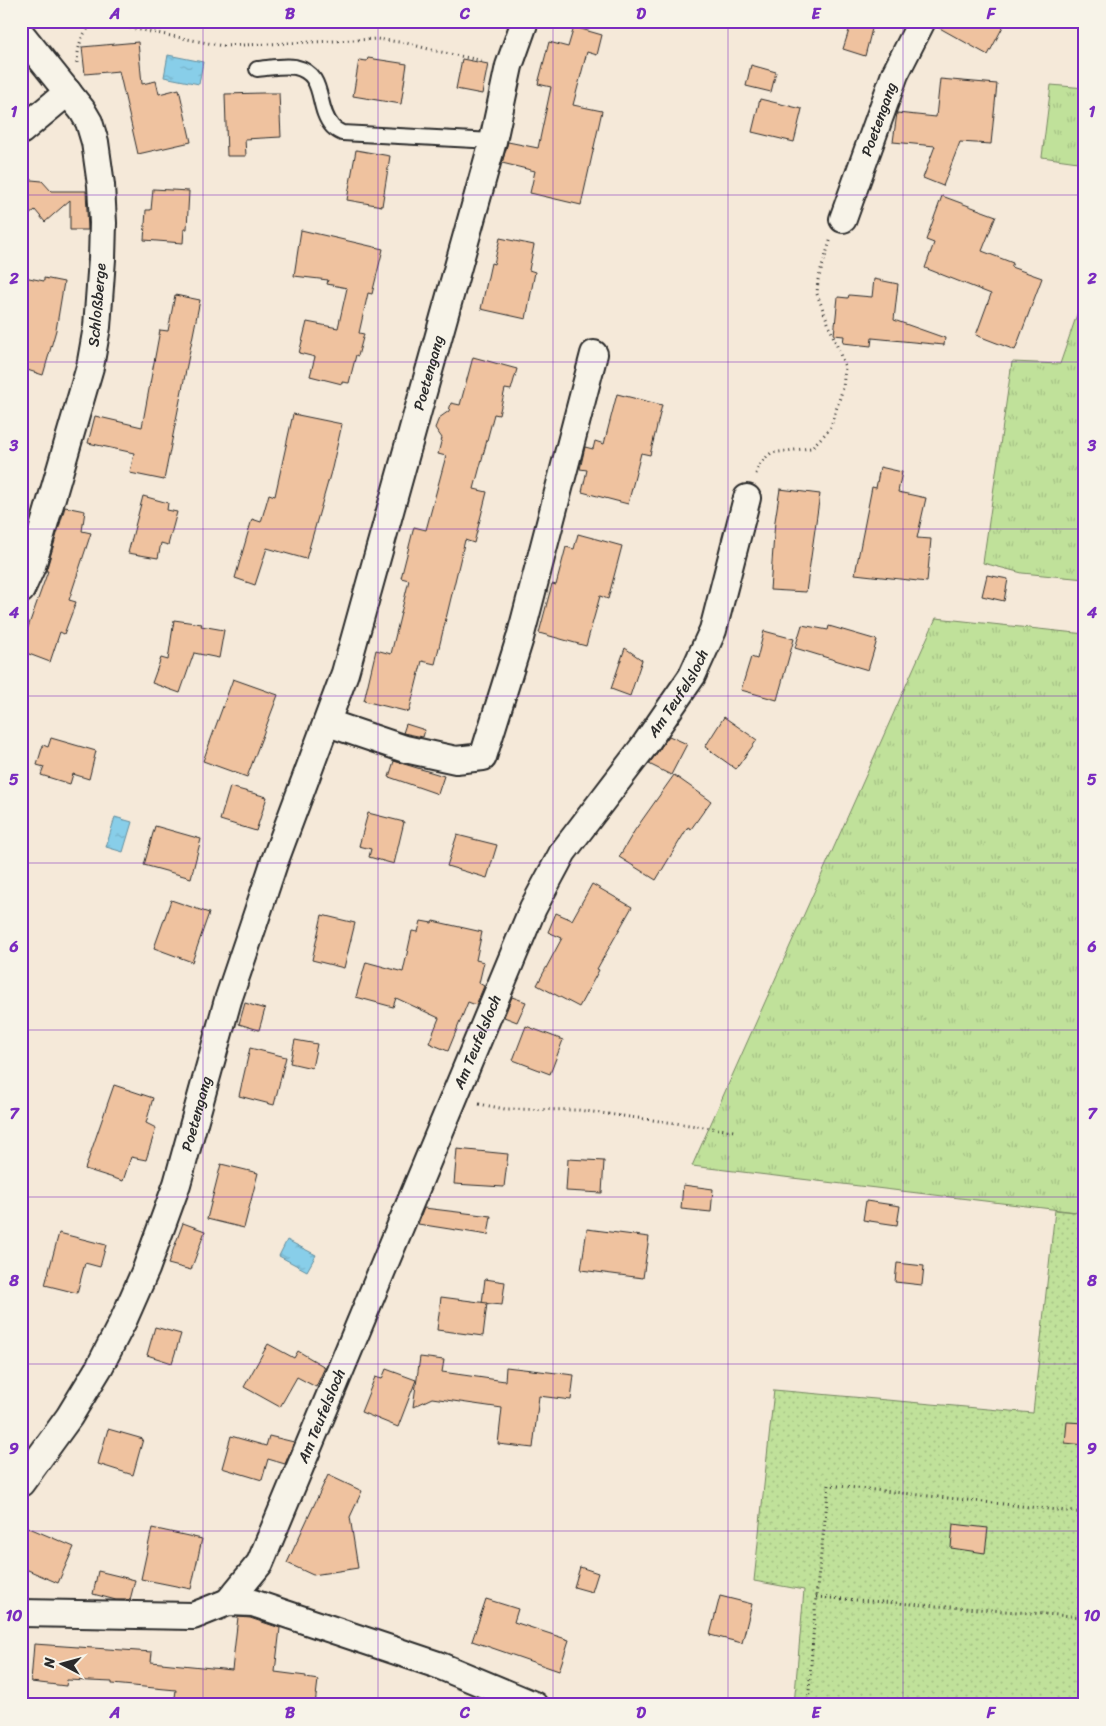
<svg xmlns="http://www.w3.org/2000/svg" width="1106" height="1726" viewBox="0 0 1106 1726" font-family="Sriracha,sans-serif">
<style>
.grass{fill:url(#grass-tufts);stroke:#768662}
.garden{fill:url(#garden-dots);stroke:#768662}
.water{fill:url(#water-ripples);stroke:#638d9d}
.building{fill:#efc29f;stroke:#2b2b2b}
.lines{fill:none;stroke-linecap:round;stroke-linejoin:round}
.service-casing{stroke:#2b2b2b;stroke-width:18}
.minor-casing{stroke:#2b2b2b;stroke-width:30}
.path{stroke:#2b2b2b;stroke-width:3;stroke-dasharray:1 4;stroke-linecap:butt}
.service{stroke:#f7f3e8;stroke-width:14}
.minor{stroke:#f7f3e8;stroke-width:26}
.grid{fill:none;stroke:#7b2cbf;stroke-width:1;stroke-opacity:0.55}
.labels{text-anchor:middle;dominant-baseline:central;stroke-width:5;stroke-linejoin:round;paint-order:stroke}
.street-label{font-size:15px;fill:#2b2b2b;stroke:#f7f3e8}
.neatline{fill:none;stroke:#7b2cbf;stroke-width:2}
.grid-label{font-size:16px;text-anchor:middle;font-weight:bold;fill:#7b2cbf}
</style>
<defs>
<pattern id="grass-tufts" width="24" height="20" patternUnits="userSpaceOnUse" patternTransform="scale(1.25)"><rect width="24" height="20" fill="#c0e19a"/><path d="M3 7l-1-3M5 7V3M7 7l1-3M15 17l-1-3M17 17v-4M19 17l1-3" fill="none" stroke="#a5c185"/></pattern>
<pattern id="garden-dots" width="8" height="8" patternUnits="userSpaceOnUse" patternTransform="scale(1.25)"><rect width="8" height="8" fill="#c0e19a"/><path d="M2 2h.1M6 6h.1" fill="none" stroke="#a5c185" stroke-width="1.8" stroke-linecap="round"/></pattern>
<pattern id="water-ripples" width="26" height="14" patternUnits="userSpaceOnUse" patternTransform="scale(1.25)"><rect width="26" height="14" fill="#88cee9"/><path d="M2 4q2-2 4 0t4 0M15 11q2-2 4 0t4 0" fill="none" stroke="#76b1c8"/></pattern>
</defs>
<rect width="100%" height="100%" fill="#f5e9d9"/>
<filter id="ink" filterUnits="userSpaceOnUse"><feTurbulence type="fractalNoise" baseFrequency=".02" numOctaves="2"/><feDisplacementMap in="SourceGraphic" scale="10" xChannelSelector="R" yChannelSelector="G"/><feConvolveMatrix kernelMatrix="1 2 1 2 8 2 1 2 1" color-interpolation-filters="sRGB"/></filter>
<g filter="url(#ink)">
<g class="grass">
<polygon points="1051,85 1085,88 1085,163 1042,157"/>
<polygon points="1085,291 1085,579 1022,573 983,563 1012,362 1060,364"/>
<polygon points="936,618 1085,634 1085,1213 692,1166"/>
</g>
<polygon class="garden" points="1055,1210 1085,1213 1085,1705 794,1705 804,1590 754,1581 774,1390 1033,1413"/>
<g class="water">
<polygon points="168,55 203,62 199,84 164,77"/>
<polygon points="115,817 132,822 123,852 106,847"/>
<polygon points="287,1240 316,1255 307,1271 279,1256"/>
</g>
<g class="building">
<polygon points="852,21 874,21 865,56 843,49"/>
<polygon points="937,21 1006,21 988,55 936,26"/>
<polygon points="574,27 602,35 597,55 587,52 573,105 602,111 581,205 530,193 535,171 502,163 508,142 538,148 551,87 538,84 549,42 568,47"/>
<polygon points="138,42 142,84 156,81 159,94 179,89 191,142 138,154 119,71 85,74 82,47"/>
<polygon points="368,58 407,64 401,104 353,96 359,60 367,61"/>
<polygon points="462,59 488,64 482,94 456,89"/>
<polygon points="751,65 776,72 771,92 746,86"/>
<polygon points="940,79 997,84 991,144 960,142 943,186 923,178 935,146 893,142 897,113 936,117"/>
<polygon points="262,93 279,93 281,137 245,139 246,156 227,156 225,94"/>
<polygon points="760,99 802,109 794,142 752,132"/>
<polygon points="356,150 390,156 382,206 347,200"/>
<polygon points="21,179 42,181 51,191 86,191 88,230 70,230 70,200 45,222 35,210 21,222"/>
<polygon points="153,189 189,191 187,229 184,229 183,243 144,240 146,210 151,210"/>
<polygon points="942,196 996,216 982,251 1013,263 1011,267 1042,278 1015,350 976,335 991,294 925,268 934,243 926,240"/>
<polygon points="301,230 383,249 372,294 368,293 359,333 364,334 358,356 356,355 349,383 342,382 342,384 310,376 315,357 299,353 307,322 338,328 347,288 327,284 328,280 294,276"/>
<polygon points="500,238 534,245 529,270 535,272 526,319 481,309 491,263 494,264"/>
<polygon points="24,277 44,281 44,278 64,282 56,330 43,375 21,368 21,294"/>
<polygon points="874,279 898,284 894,320 945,338 944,345 872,338 871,346 843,343 844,336 834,335 838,297 848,298 849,295 872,297"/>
<polygon points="175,295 200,300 164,480 130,473 134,453 88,443 95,416 142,427 160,330 168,331"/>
<polygon points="473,357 517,369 511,390 505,389 499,415 494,414 474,489 487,492 474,543 465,540 435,664 422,661 409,712 364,701 376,650 391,654 409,580 401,578 414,527 426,530 446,456 438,454 442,438 435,428 439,418 449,411 451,403 460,405"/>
<polygon points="617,394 662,405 650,455 641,453 628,504 582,492 587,470 580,469 585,447 593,449 595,441 604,444"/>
<polygon points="293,414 342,424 332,468 306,559 267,548 255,585 235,578 252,519 261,522 269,494 275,496"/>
<polygon points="880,467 902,472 898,492 926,498 917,538 931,539 927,582 855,574 872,487 876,488"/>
<polygon points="780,489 820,494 806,592 770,590 775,521"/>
<polygon points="143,496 168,503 167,510 177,512 168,545 161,543 158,558 128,553"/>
<polygon points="65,507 85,511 82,531 91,533 69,600 76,602 64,634 60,632 50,662 21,651 21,647 48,571 46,571"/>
<polygon points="578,534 622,546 608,599 600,596 586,646 539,633 552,584 556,585 566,547 574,549"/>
<polygon points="987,575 1008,579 1004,601 982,596"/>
<polygon points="174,620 202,624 201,626 224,630 219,658 194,653 180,693 152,683 161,658 168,660"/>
<polygon points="802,625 828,630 829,626 877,640 868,670 795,648"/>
<polygon points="764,631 794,639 777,700 741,690 751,657 757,659"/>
<polygon points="625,648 642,660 630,696 611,689"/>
<polygon points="233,679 278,695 247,777 203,761"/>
<polygon points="724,717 757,740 736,769 705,747"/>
<polygon points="406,724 425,730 423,737 403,733"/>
<polygon points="669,736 687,744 671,775 649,764"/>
<polygon points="51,738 96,751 89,779 73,774 70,784 41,775 44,767 37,765 43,745 48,747"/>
<polygon points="394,761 444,776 438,794 389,777"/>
<polygon points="674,775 711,801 691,829 688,827 656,880 619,857 635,830"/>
<polygon points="230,787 267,797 256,831 220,820"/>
<polygon points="368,813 404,822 394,864 369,857 371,849 359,846"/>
<polygon points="155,826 201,839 191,878 144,865"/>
<polygon points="457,835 497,845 487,878 447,866"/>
<polygon points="592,884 632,907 597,969 599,970 579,1007 537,985 562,938 548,932 556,913 572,920"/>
<polygon points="171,900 209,913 192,962 154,948"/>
<polygon points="322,915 355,923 344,968 312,960"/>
<polygon points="421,921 432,923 433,921 482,932 476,960 484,962 479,983 484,986 476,1005 468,1002 448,1051 429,1043 439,1018 396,998 393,1007 356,997 366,962 403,972 412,931 418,932"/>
<polygon points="512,997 526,1002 517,1022 504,1017"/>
<polygon points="245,1003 265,1009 259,1030 239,1024"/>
<polygon points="526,1026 563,1040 550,1074 513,1060"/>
<polygon points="295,1040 317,1044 312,1068 290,1063"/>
<polygon points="250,1048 286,1057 274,1105 239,1096"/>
<polygon points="114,1085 153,1098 146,1123 156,1128 146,1160 131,1157 123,1181 85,1169"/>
<polygon points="457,1149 508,1154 504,1187 454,1184"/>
<polygon points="568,1159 604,1161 602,1193 566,1191"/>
<polygon points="221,1164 258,1173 244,1228 207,1219"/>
<polygon points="683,1185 713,1189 711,1212 681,1209"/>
<polygon points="866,1201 900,1206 897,1225 863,1220"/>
<polygon points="424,1208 491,1216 488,1235 418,1224"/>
<polygon points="183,1223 205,1231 191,1270 168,1264"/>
<polygon points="587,1229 649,1237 643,1278 581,1270"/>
<polygon points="59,1233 106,1245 100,1267 85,1263 77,1293 45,1285"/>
<polygon points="897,1263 924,1266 922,1285 895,1282"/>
<polygon points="485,1279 505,1282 502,1305 482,1303"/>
<polygon points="441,1297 487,1303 483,1336 437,1330"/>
<polygon points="155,1327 181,1334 172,1363 147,1355"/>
<polygon points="268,1344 294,1358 298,1351 325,1367 316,1387 297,1377 280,1407 244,1387"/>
<polygon points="420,1357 444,1360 442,1372 505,1381 506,1367 574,1375 571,1400 539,1396 533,1448 498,1444 502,1408 432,1398 413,1407"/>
<polygon points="386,1369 416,1380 398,1427 361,1412 375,1377 382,1379"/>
<polygon points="1067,1422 1085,1423 1085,1445 1065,1443"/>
<polygon points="108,1429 143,1439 133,1475 98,1464"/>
<polygon points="231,1436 266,1446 269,1436 294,1442 285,1464 268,1459 262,1480 222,1468"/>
<polygon points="328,1475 362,1491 350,1517 358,1568 313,1575 287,1563"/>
<polygon points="953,1524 988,1528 985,1553 951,1548"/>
<polygon points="27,1527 74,1547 58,1583 21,1567 21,1542"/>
<polygon points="152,1528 202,1539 191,1589 141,1579"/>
<polygon points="580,1567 598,1573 592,1592 574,1587"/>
<polygon points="98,1571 135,1580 130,1600 116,1600 93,1594"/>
<polygon points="720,1596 752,1604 742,1643 710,1635"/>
<polygon points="486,1599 518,1609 514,1622 569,1640 559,1671 472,1641"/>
<polygon points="238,1617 250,1618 280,1628 275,1672 306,1676 306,1678 318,1680 315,1705 174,1705 176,1690 112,1684 112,1682 67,1680 66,1686 31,1682 34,1644 152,1652 151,1662 232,1670"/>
</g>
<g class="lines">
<defs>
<path id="service" d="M257 69C269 68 284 65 295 67 327 74 315 107 332 126 334 129 338 131 342 133L493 141"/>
<g id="minor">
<polyline points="21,34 82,110 89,122 95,142 101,185 103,223 102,259 97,327 90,367 32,566 21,590"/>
<polyline points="21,131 68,92"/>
<path id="s1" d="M843 219 895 74 922 21"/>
<polyline points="328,723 405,749 456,760 483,757 520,638 594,354"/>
<path id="s2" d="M21 1483 69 1417 100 1366 124 1319 146 1269 177 1184 228 1000 251 932 274 863 345 673 493 141 509 66 525 21"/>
<path id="s3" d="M228 1602 260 1563 533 908 563 852 644 746 692 676 713 630 747 498"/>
<polyline points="21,1613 193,1616 228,1602 253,1603 438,1665 534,1705"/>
</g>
</defs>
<use href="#service" class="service-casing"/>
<use href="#minor" class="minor-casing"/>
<g class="path">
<path d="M77 63C78 50 80 31 94 25 98 23 106 24 110 24L223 46 377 39 406 43 436 51 484 61"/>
<polyline points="756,474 760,463 771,453 811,448 830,429 843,388 845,367 817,294 818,280 831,238"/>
<polyline points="479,1104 505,1109 578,1110 734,1131"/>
<polyline points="816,1597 1085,1617"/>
<polyline points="808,1705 816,1597 829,1485 1085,1513"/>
</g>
<use href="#service" class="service"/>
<use href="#minor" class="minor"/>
</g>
</g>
<path class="grid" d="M203 21V1705M378 21V1705M553 21V1705M728 21V1705M903 21V1705M21 195H1085M21 362H1085M21 529H1085M21 696H1085M21 863H1085M21 1030H1085M21 1197H1085M21 1364H1085M21 1531H1085"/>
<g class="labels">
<g class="street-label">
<text stroke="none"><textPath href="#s1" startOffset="106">Poetengang</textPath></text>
<text transform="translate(97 305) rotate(-85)">Schloßberge</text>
<text stroke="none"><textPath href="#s2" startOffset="1189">Poetengang</textPath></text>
<text stroke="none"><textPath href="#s3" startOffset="1020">Am Teufelsloch</textPath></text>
<text stroke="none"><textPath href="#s3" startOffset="615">Am Teufelsloch</textPath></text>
<text stroke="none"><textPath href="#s2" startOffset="412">Poetengang</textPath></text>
<text stroke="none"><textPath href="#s3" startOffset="210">Am Teufelsloch</textPath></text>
</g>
</g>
<rect width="1106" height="1726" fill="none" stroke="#f7f3e8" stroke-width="55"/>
<g transform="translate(62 1664) rotate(276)" stroke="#f7f3e8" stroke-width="4" paint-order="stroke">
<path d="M0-4L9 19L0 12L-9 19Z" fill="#2b2b2b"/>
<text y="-8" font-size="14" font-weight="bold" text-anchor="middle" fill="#2b2b2b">N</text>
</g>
<rect x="28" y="28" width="1050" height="1670" class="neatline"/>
<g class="grid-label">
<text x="115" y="19">A</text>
<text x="290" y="19">B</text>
<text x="465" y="19">C</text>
<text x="641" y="19">D</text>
<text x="816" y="19">E</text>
<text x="991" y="19">F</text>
<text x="14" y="117">1</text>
<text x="1092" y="117">1</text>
<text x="14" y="284">2</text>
<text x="1092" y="284">2</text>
<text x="14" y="451">3</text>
<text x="1092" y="451">3</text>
<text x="14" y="618">4</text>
<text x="1092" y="618">4</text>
<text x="14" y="785">5</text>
<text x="1092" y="785">5</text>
<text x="14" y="952">6</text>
<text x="1092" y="952">6</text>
<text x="14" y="1119">7</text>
<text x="1092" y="1119">7</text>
<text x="14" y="1286">8</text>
<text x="1092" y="1286">8</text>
<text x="14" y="1454">9</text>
<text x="1092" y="1454">9</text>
<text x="14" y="1621">10</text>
<text x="1092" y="1621">10</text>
<text x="115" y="1718">A</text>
<text x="290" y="1718">B</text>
<text x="465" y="1718">C</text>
<text x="641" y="1718">D</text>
<text x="816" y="1718">E</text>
<text x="991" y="1718">F</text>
</g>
</svg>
